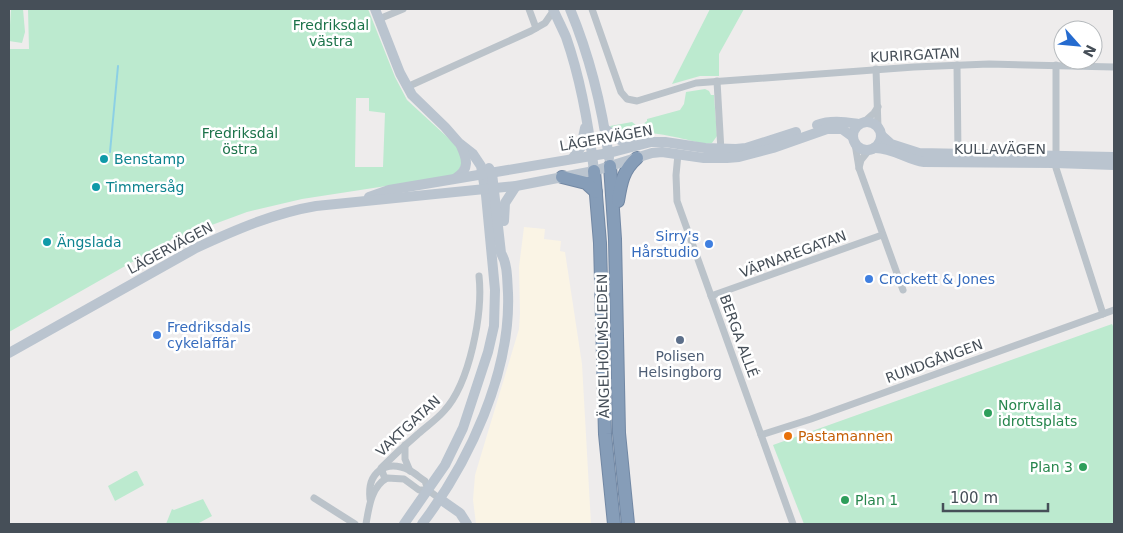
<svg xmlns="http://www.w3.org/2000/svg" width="1123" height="533" viewBox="0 0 1123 533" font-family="'DejaVu Sans',sans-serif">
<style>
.commercial{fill:#faf4e5}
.green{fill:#bceacf;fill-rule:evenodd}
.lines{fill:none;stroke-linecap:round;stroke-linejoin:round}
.stream{stroke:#8cd0e5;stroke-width:2}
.highway-casing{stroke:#7288a4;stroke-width:14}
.street{stroke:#bbc3ca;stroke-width:7}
.secondary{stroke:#bac4cf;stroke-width:10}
.highway{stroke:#869db8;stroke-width:12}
.culture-dot{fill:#0f9aa8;stroke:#fff;stroke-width:2}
.shop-dot{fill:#3f7fe0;stroke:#fff;stroke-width:2}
.service-dot{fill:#5c6f8a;stroke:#fff;stroke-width:2}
.leisure-dot{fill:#2e9e5b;stroke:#fff;stroke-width:2}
.food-dot{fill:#e8710a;stroke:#fff;stroke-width:2}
.labels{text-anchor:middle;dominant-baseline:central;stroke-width:5;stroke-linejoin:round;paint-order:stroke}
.park-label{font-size:14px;fill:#1c734a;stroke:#fff}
.street-label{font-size:14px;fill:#464f58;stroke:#fff}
.culture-label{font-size:14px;fill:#0d838f;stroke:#fff;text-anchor:start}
.shop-label{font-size:14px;fill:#366cbe;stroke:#fff;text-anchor:start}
.service-label{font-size:14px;fill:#4e5e75;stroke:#fff}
.leisure-label{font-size:14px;fill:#27864d;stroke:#fff;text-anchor:start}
.food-label{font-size:14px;fill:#c56008;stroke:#fff;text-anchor:start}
</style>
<rect width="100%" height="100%" fill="#eeecec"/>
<polygon class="commercial" points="524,227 545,229 544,239 561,241 560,251 565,252 582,364 591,524 476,524 473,500 475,475 519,329 520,313 519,267"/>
<g class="green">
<polygon points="11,9 23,9 25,32 22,43 9,41"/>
<path d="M28 9H368L395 77 407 100 457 146 464 160 457 173 451 176 302 199 247 212 171 240 9 332V49H29ZM356 98H369V111L385 113 383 167H355Z"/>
<polygon points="710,9 744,9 719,54 719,76 700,76 672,84"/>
<path d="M705 89 709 91 711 95H714L717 136 712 143 705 144C691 141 657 131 644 134L642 125 647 121V119L680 110 684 104 686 92Z"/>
<path d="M632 122 637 126 639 136C628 139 615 138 610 126Z"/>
<polygon points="1112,324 1114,328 1114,524 804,524 773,445"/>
<polygon points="135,471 137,471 144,485 115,501 108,486"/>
<polygon points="203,499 212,516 197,524 166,524 172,509 174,510"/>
</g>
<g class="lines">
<polyline class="stream" points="110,152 118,66"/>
<defs>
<g id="highway">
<polyline points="610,166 615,239 619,433 628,524"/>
<polyline points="594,171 600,243 605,434 614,524"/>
<polyline points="562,177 586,183 596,192"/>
<path d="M618 201C621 183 623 170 637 158"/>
</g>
</defs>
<use href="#highway" class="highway-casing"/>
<g class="street">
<polyline points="529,9 536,28"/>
<polyline points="592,9 621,92 627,99 637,101 696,83 914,67 989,64 1114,67"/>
<polyline points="379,19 403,9"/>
<polyline points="957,65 958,154"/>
<polyline points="1056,65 1056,168 1103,314"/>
<polyline points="876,69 878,127"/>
<polyline points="717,81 721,151"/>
<polyline points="407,87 531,31 545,23 554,10"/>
<polyline points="865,121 874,113 878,107"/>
<polyline points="855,144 859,168 903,290"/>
<polyline points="678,154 676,175 677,201 793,524"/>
<polyline points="859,168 861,160 869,150"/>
<polyline points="711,296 882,235"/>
<polyline points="761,435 811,419 1114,310"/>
<polyline points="405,445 405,459 410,471"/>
<path d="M385 479 381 468C393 456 405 445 418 434 427 426 436 420 444 411 470 383 483 313 479 276"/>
<polyline points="314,498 355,524"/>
<path d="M370 499C367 473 385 459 409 470 415 473 420 478 425 481L428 490"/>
<path d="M366 524C369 507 371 487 387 478L404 479 419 490H428L440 499"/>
</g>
<g class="secondary">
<polyline points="375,9 400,73 412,95 445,127 459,143 473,154 481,166 486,195 495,290 494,326 488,352 463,428 445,465 404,524"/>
<path d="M553 9C557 18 562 28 566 37 581 80 589 127 594 171"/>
<path d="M570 9C590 57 602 106 609 158"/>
<circle cx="867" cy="136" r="14"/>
<path d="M817 125C831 120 844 122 859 124"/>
<polyline points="605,129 620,140 640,142"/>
<polyline points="881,135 891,144 919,153 1114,157"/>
<path d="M874 148C892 147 907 160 924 162L1055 163 1114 165"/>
<polyline points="572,159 581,147 585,128"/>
<path d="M456 178C470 169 467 159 461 146"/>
<polyline points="369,197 389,190 609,153 651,142 665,142 705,148 736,149 746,148 796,132"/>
<polyline points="504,221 505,203 516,186"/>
<path d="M9 353 196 248C235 230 274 213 316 206L516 186 594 171 652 153 662 152 704 158H727L739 157 773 148 827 129H842L853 137"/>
<polyline points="440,499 460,513 467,524"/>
<path d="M422 524C469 462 511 373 508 293 507 280 508 265 501 253L492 173 489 168"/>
</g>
<use href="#highway" class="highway"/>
</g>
<g class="culture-dot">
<circle cx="104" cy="159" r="5"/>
<circle cx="96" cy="187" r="5"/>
<circle cx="47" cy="242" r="5"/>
</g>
<g class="shop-dot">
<circle cx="709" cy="244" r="5"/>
<circle cx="869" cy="279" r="5"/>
<circle cx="157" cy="335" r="5"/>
</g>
<circle class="service-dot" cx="680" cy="340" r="5"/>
<g class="leisure-dot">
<circle cx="988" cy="413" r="5"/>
<circle cx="1083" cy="467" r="5"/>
<circle cx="845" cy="500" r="5"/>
</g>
<circle class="food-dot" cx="788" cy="436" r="5"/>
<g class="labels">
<g class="park-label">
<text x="331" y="25">Fredriksdal<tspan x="331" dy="16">västra</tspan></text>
<text x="240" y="133">Fredriksdal<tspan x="240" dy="16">östra</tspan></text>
</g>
<g class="street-label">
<text transform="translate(915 55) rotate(-3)">KURIRGATAN</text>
<text transform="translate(606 138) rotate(-10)">LÄGERVÄGEN</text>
<text x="1000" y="149">KULLAVÄGEN</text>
<text transform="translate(170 248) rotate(-28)">LÄGERVÄGEN</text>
<text transform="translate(793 254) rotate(-20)">VÄPNAREGATAN</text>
<text transform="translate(739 336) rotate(70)">BERGA ALLÉ</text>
<text transform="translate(603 346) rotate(-91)">ÄNGELHOLMSLEDEN</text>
<text transform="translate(934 361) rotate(-20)">RUNDGÅNGEN</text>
<text transform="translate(408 426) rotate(-43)">VAKTGATAN</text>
</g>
<g class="culture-label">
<text x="114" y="159">Benstamp</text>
<text x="106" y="187">Timmersåg</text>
<text x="57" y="242">Ängslada</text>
</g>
<g class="shop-label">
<text x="699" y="236" text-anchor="end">Sirry's<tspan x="699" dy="16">Hårstudio</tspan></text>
<text x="879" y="279">Crockett &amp; Jones</text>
<text x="167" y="327">Fredriksdals<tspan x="167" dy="16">cykelaffär</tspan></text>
</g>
<g class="service-label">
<text x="680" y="356">Polisen<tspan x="680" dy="16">Helsingborg</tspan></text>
</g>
<g class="leisure-label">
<text x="998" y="405">Norrvalla<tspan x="998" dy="16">idrottsplats</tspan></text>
<text x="1073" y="467" text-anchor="end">Plan 3</text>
<text x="855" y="500">Plan 1</text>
</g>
<g class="food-label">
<text x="798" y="436">Pastamannen</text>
</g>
</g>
<rect width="1123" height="533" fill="none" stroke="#464f58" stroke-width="20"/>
<g transform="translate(1078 45) rotate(117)"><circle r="24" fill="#ffffff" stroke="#b5b9bc"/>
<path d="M0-4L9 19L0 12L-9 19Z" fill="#256bcf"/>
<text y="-8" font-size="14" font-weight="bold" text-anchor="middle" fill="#464f58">N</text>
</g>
<path d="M943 503v8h105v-8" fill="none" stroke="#464f58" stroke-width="2.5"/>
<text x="950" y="503" font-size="15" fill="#464f58" stroke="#ffffff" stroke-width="4" paint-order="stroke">100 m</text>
</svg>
